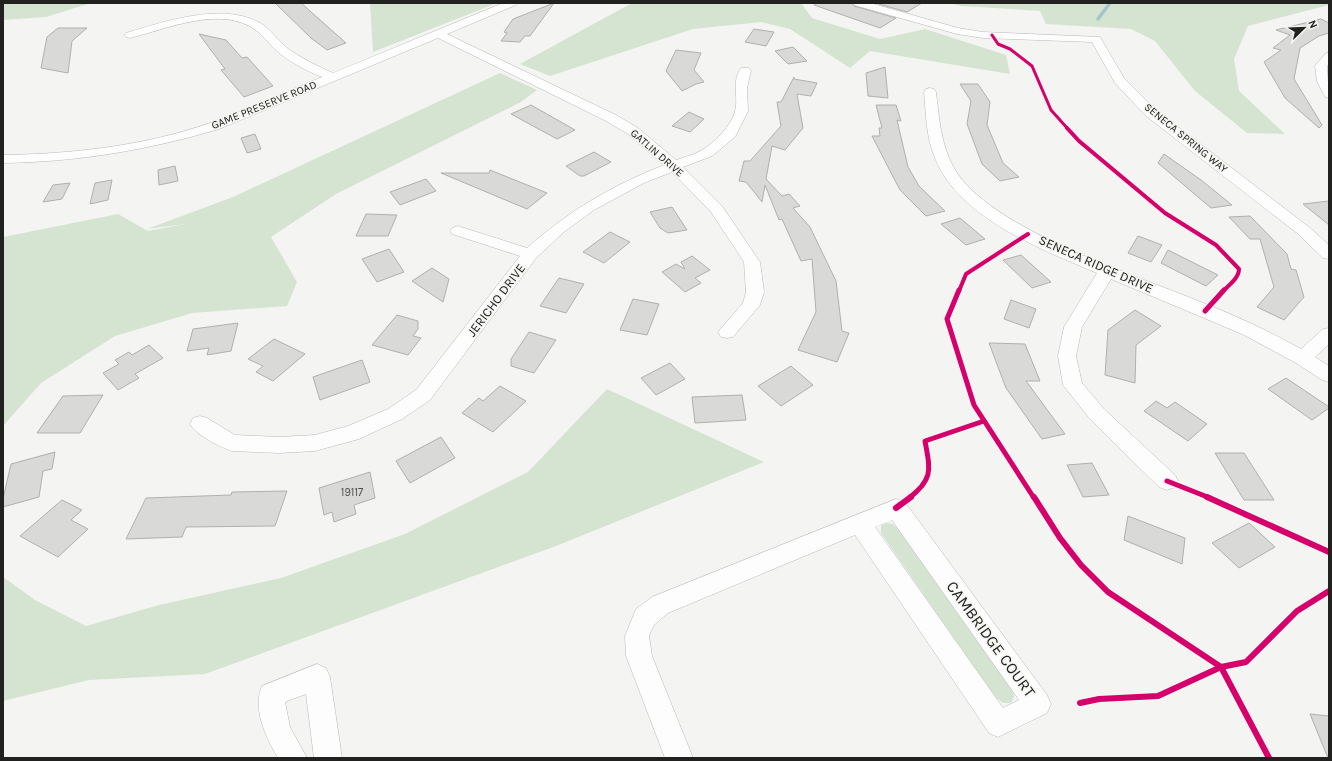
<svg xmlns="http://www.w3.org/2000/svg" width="1332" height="761" viewBox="0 0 1332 761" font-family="Karla,sans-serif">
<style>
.green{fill:#d5e4d0}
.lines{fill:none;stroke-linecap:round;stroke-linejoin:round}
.stream{stroke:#a2c6ca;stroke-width:3.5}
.building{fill:#d9d9d7;stroke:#b0b0ae}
.minor-casing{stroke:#bab9b8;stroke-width:1}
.minor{fill:#fdfdfd;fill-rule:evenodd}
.cycleway-far3-casing{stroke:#f5f5f1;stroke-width:4.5}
.cycleway-far2-casing{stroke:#f5f5f1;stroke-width:6}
.cycleway-far1-casing{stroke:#f5f5f1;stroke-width:8}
.cycleway-casing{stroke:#f5f5f1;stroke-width:9}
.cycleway-far3{stroke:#d6006c;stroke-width:3}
.cycleway-far2{stroke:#d6006c;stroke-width:4}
.cycleway-far1{stroke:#d6006c;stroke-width:5}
.cycleway{stroke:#d6006c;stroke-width:6}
.labels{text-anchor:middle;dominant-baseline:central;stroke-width:3;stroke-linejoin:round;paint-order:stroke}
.far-street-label{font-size:11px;fill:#212120;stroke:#f5f5f1}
.number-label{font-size:11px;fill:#4f4f4e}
.street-label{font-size:13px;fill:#212120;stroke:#f5f5f1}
.near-street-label{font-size:16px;fill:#212120;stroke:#f5f5f1}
</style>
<rect width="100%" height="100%" fill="#f4f4f2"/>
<g class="green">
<polygon points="3,3 91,3 46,17 3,20"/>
<polygon points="370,3 497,3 373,52"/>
<polygon points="632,3 801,3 812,18 880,39 925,29 1006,55 1010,74 870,51 850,68 790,29 761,22 693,29 550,76 520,64"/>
<polygon points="949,3 1329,3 1329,5 1248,26 1234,59 1239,91 1285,134 1247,133 1195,91 1155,41 1131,29 1046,24 1040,11 961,6"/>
<polygon points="500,73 537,90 521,102 336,194 271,237 297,282 287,306 192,313 115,336 41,383 3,426 3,237 118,214 148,231 186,224 147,229 233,197"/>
<polygon points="607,389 764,462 556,546 205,674 89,680 3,701 3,577 35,600 86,626 159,605 281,578 405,534 528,472"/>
<polygon points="886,523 893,524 898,529 1013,689 1014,697 1011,703 1003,703 994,696 881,533 881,525"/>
</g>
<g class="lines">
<polyline class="stream" points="1098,19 1110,3"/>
</g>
<g class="building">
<polygon points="275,3 301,3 346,43 327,50 311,38"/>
<polygon points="554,3 530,36 525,36 520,42 501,41 507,33 504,32 513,19"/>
<polygon points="815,3 852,3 854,6 896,18 880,28 814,5"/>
<polygon points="875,3 922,3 907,12"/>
<polygon points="1321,19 1329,23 1329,33 1319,36 1300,48 1294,79 1322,125 1319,128 1285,98 1264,62 1281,50 1273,48 1290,35 1276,30"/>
<polygon points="58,28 87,28 72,41 68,73 41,68 47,37"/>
<polygon points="754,29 774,32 766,46 745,42"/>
<polygon points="199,34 226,40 242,58 247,57 273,86 244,97 221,70 225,69"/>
<polygon points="793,47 807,61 788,64 775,51"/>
<polygon points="676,50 701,53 694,70 704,82 696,84 682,91 666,71"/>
<polygon points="885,67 888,98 868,96 866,73"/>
<polygon points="794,77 794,79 817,83 811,96 797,94 803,128 785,150 772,146 766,179 782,196 789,194 800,206 793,208 810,227 836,281 842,331 849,333 837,362 798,350 816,312 812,259 801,261 782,219 779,220 765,185 762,202 746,182 739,181 744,161 750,161 781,126 777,102 781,102"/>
<polygon points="960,84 978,84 990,102 987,125 1003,163 1019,177 1000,181 982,164 967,124 971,101"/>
<polygon points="531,105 575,130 557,139 511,114"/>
<polygon points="876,105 896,105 901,121 897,120 908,167 919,186 945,211 926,216 900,190 872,136 880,136 879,128 882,128"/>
<polygon points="689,112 704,119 690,132 672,126"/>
<polygon points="255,134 261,149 247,153 241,138"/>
<polygon points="594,152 611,162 584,176 580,176 566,166"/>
<polygon points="1164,154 1201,180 1232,205 1211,208 1158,163"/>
<polygon points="175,166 178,181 159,185 158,170"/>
<polygon points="490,170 547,193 527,209 441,173 489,173"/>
<polygon points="426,179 436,191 400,205 390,192"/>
<polygon points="112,180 108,200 90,204 95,183"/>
<polygon points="70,183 62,199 43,202 53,185"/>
<polygon points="1329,201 1329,225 1303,204"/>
<polygon points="672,207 687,230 668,233 660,228 650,212"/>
<polygon points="366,214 397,215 388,236 356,236"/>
<polygon points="1250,216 1287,254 1291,269 1296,270 1304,297 1284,320 1257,307 1274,287 1260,239 1250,239 1229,217"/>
<polygon points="960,218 985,239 966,245 941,224"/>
<polygon points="610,232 630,242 604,263 583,252"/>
<polygon points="1138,236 1162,245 1151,262 1128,253"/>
<polygon points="389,249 404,272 377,282 362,259"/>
<polygon points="1168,250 1218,275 1206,286 1161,263"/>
<polygon points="1021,255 1051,282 1032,288 1003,260"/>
<polygon points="692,256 710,270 695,278 701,283 685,292 662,272 676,264 685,269 681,262"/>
<polygon points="432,268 449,279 443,302 412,281"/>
<polygon points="559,278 584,284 566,313 540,306"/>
<polygon points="633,299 659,304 647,335 620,330"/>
<polygon points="1011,300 1036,309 1029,328 1004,319"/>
<polygon points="1135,310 1161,326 1136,345 1135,383 1105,375 1108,330"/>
<polygon points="397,315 418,321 418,329 413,336 421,338 408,355 372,345"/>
<polygon points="238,323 231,351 207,355 209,348 187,351 193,329"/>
<polygon points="529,332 556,340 534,373 511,366 511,359"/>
<polygon points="274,339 305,354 273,381 256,372 263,366 248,359"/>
<polygon points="989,343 1025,344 1040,381 1026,381 1065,434 1042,439 1006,388"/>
<polygon points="149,345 163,358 135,374 139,378 118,390 103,373 119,364 115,360 129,352 132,355"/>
<polygon points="362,360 370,382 320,400 313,377"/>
<polygon points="670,363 685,379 656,395 641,378"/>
<polygon points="791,366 813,385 781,406 758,386"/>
<polygon points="1286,378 1329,407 1329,408 1312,420 1268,389"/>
<polygon points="500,386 526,401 493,432 462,413 479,398 483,401"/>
<polygon points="103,395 80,433 37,433 63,396"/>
<polygon points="742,395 746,420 695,423 692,397"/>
<polygon points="1156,401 1167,408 1175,402 1207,424 1188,441 1144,411"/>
<polygon points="441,437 455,458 410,483 396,461"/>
<polygon points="55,452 52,469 43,471 39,497 3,507 3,499 11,464"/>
<polygon points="1215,453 1244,453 1274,500 1244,500"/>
<polygon points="1092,463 1109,495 1083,497 1067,465"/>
<polygon points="370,472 375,498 354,505 356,514 334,522 332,512 324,515 319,488"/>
<polygon points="287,491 275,526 186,527 182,537 126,539 146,498 231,495 232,492"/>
<polygon points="62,500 82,510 71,520 88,529 58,557 20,536"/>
<polygon points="1128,516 1185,538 1182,564 1124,540"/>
<polygon points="1249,523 1275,547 1239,568 1212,543"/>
<polygon points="1310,714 1329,716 1329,758 1328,758"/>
</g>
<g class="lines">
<defs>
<g id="minor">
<path d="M503 3H517L516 5 447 34 616 115 638 128 676 160C684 157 694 155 702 150 714 143 732 125 735 111 739 97 731 82 741 68H749L751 71 747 88 748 111 735 137 712 156 683 167 722 206 760 262 764 292 760 305 733 337 727 338 721 337 718 332 743 303 746 292 744 262 711 212 672 172 644 183 594 210 564 232 536 258 430 400 402 419 359 439 315 451 279 453 232 451C220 447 196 435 190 424L193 418 200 416 207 418 235 435 279 437 315 435 348 426 388 409 416 390 520 256 452 234 450 231 452 228 458 226 464 228 527 248C570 210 611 186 664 165L628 134 606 121 438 38 219 129C148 150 77 162 3 163V155C72 154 144 146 210 123 248 110 285 92 322 77 307 71 292 63 279 53 271 46 265 38 257 31 223 4 167 29 130 38L126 37 124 35 126 33C166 21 228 0 265 26 273 33 279 41 287 48 301 58 317 66 333 73Z"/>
<polygon points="853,3 870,3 958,28 983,32 1100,37 1124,78 1156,110 1309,227 1329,245 1329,259 1323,258 1297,233 1146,116 1115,83 1092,42 983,38 957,34 854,5"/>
<polygon points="1329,52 1329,64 1327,66 1329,98 1325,97 1317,81 1315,66 1325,54"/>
<path d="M930 88 934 89 936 92C939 118 941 145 954 168 988 228 1132 274 1196 300 1232 314 1267 330 1301 349L1323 329 1329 328V344L1315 357 1329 366V382L1322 380 1296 363 1242 334 1111 279 1082 327 1076 356 1082 383 1104 409 1175 475 1178 481 1175 487 1167 490 1159 487 1090 419 1063 385 1058 356 1064 327 1097 273C1043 250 958 218 935 158 926 137 926 114 924 92L926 89Z"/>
<path d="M896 499 904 501 1047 695 1051 704 1047 713 998 737 989 733 855 535 668 613 654 625 649 636 652 656 693 758H665L626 656 625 636 636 609 652 597ZM892 520 1019 700 1003 708 875 527Z"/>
<path d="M317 664 326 668 330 677 342 758H314L306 694 285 702 290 727 307 758H278C266 738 252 708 262 686Z"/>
</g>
</defs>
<use href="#minor" class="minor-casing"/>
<use href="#minor" class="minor"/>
<defs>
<polyline id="cycleway-far3" points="992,35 998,44 1010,49 1032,66 1051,110 1068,129"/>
<g id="cycleway-far2">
<path d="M1067 128 1079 141 1165 213 1216 245 1239 269C1239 278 1229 285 1223 291"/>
<polyline points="959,291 966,274 1028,234"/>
</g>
<g id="cycleway-far1">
<polyline points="959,290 947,319 974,405 1034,498"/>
<polyline points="1205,311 1224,290"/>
<polyline points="1167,481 1210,498"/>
<path d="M909 498C934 479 930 469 925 441L984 421"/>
</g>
<g id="cycleway">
<polyline points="1034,497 1060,538 1081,565 1108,592 1221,667 1269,758"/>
<polyline points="1207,497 1329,552"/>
<polyline points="896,508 911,497"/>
<polyline points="1080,703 1099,699 1158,696 1221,667 1246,662 1297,611 1329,591"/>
</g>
</defs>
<use href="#cycleway-far3" class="cycleway-far3-casing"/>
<use href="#cycleway-far2" class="cycleway-far2-casing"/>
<use href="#cycleway-far1" class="cycleway-far1-casing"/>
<use href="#cycleway" class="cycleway-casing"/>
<use href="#cycleway-far3" class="cycleway-far3"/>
<use href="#cycleway-far2" class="cycleway-far2"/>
<use href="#cycleway-far1" class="cycleway-far1"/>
<use href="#cycleway" class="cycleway"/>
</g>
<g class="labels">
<g class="far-street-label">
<text transform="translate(264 105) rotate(-22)">GAME PRESERVE ROAD</text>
<text transform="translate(1186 138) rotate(39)">SENECA SPRING WAY</text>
<text transform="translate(657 153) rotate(41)">GATLIN DRIVE</text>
</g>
<g class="number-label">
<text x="352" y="492">19117</text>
</g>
<g class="street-label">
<text transform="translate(1096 264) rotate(24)">SENECA RIDGE DRIVE</text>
<text transform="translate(496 300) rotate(-53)">JERICHO DRIVE</text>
</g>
<g class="near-street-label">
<text transform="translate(991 639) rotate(54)">CAMBRIDGE COURT</text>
</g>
</g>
<rect width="1332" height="761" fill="none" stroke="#212120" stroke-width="8"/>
<g transform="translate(1304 28) rotate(67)" stroke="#f5f5f1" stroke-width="3" paint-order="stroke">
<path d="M0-3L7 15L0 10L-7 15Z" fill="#212120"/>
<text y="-6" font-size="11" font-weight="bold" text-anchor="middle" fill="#212120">N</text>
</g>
</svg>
